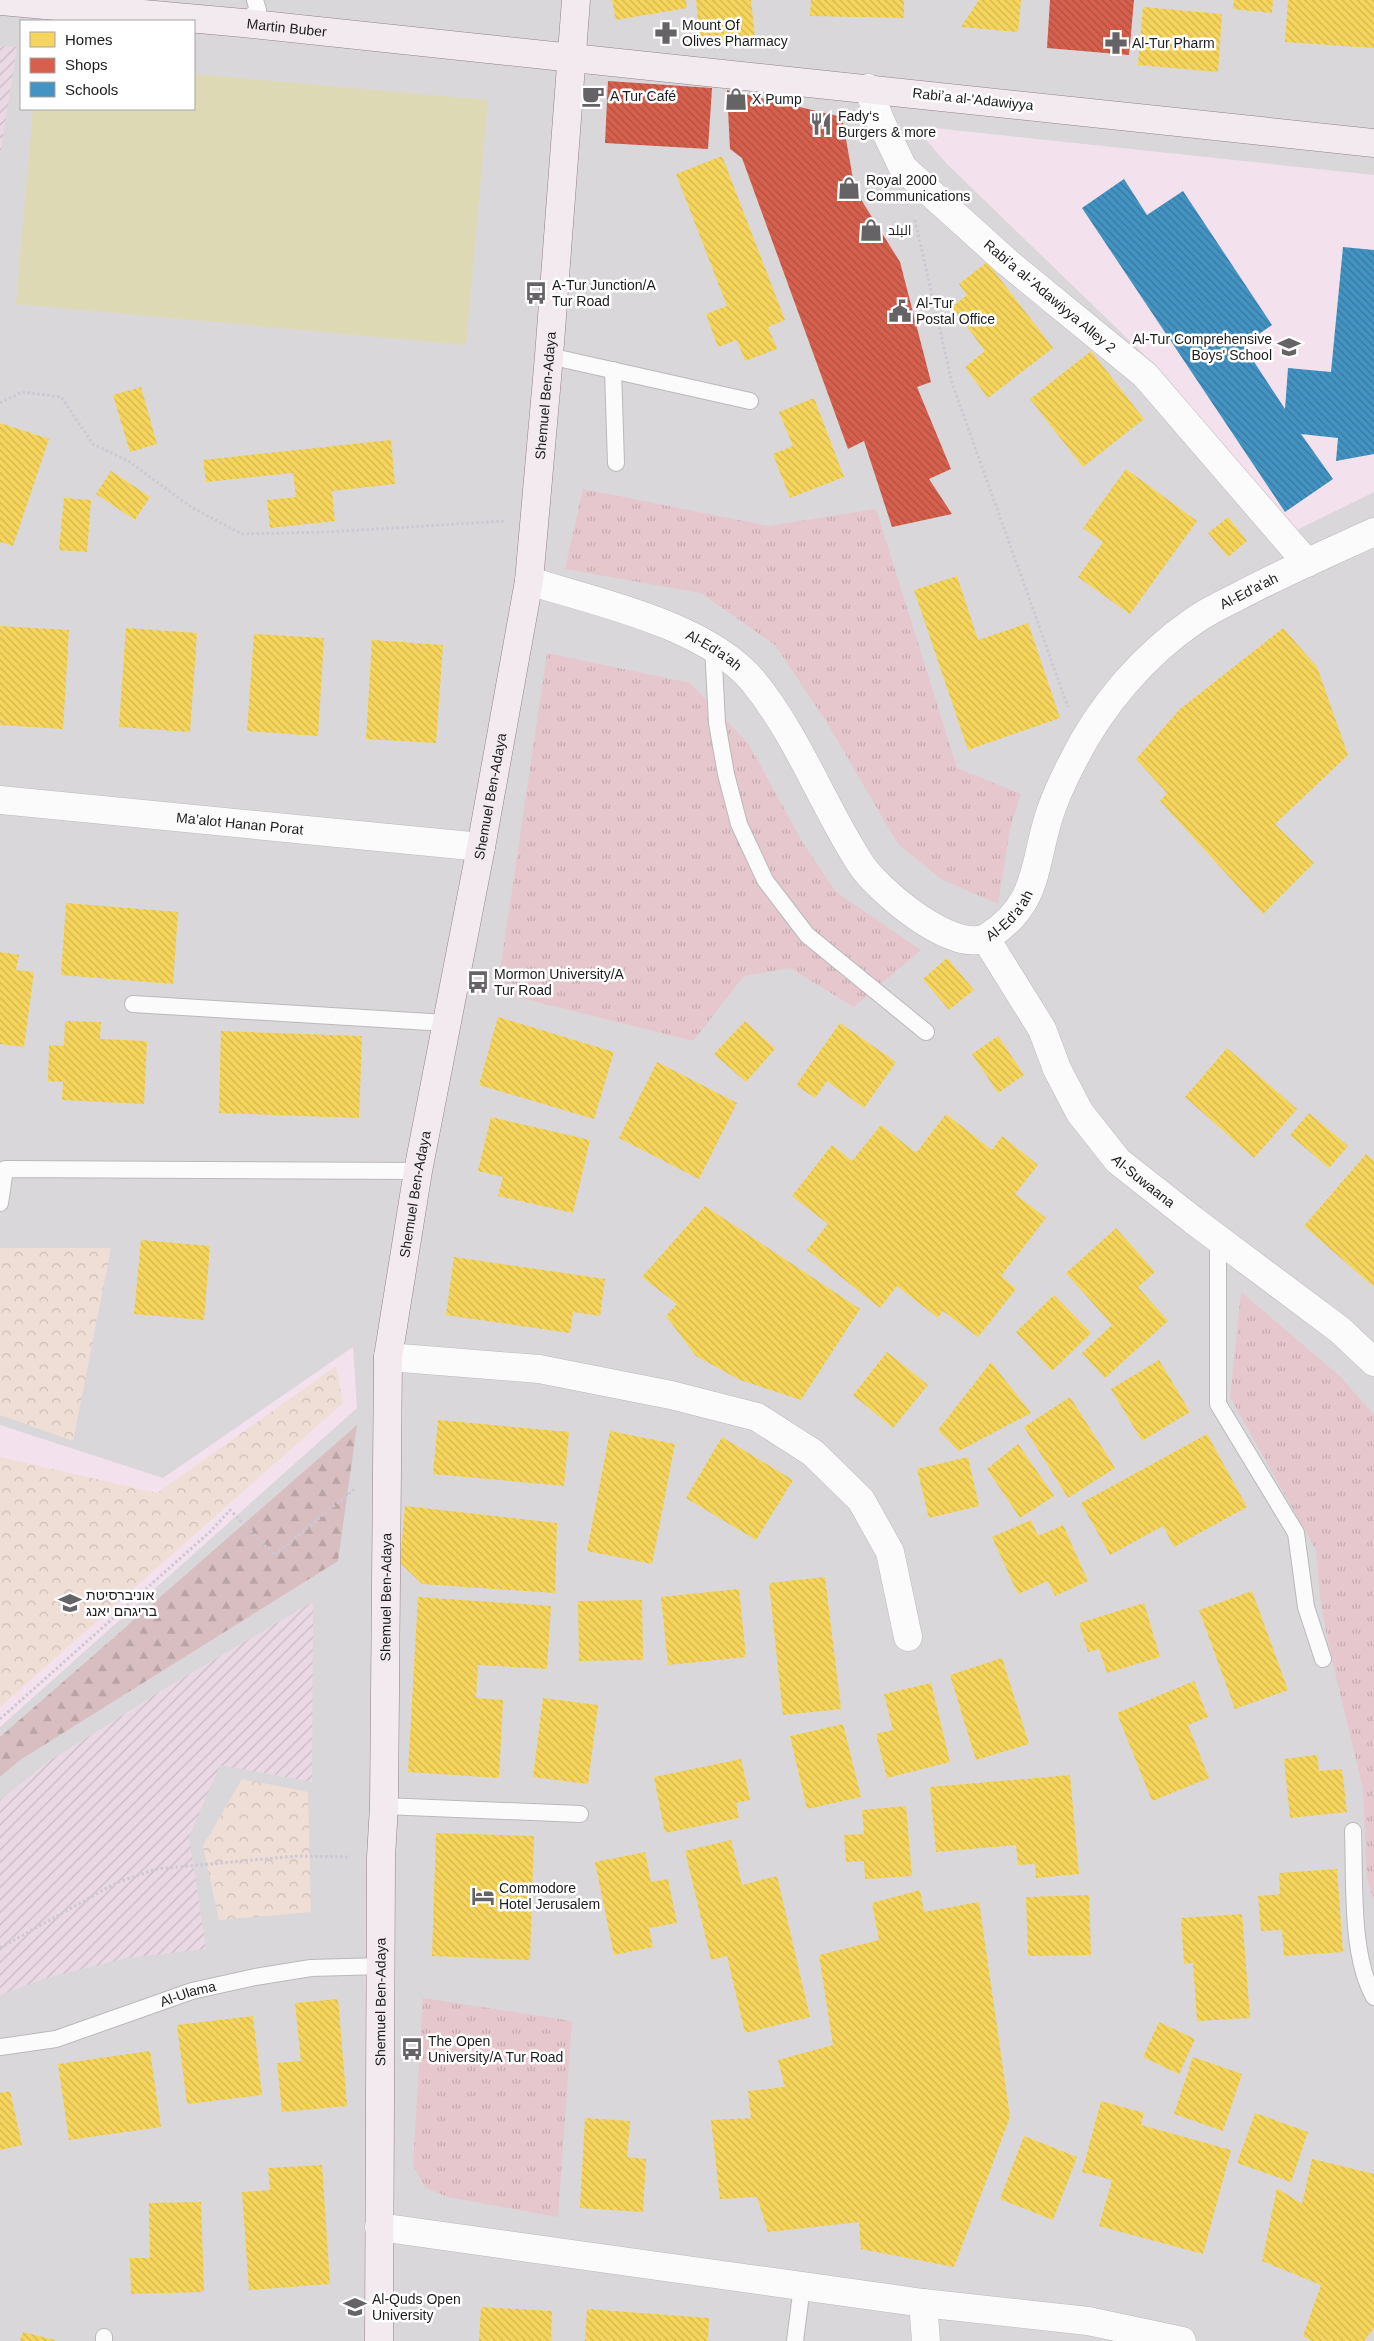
<svg xmlns="http://www.w3.org/2000/svg" width="1374" height="2341" viewBox="0 0 1374 2341" font-family="Helvetica,Cairo,Heebo,sans-serif">
<style>
.residential{fill:#dad7da;fill-rule:evenodd}
.education{fill:#f4e1ee}
.farmland{fill:url(#farmland-furrows)}
.grass{fill:url(#grass-tufts)}
.forest{fill:url(#forest-firs)}
.park{fill:url(#park-crowns)}
.pitch{fill:#ded9b5}
.homes{fill:url(#homes-back-hatch)}
.shops{fill:url(#shops-back-hatch)}
.schools{fill:url(#schools-back-hatch)}
.lines{fill:none;stroke-linecap:round;stroke-linejoin:round}
.lane-casing{stroke:#bbb8bb;stroke-width:18}
.street-casing{stroke:#bbb8bb;stroke-width:29}
.secondary-casing{stroke:#937f8b;stroke-width:29}
.path{stroke:#cec7d4;stroke-width:3;stroke-dasharray:2.5 2.5;stroke-linecap:butt}
.lane{stroke:#fcfbfc;stroke-width:16}
.street{stroke:#fcfbfc;stroke-width:28}
.secondary{stroke:#f2eaef;stroke-width:28}
.labels{text-anchor:middle;dominant-baseline:central;stroke-width:5;stroke-linejoin:round;paint-order:stroke}
.poi-label{font-size:14px;fill:#1d1d1d;stroke:#fff;text-anchor:start}
.street-label{font-size:14px;fill:#1d1d1d;stroke:#fff}
</style>
<defs>
<pattern id="farmland-furrows" width="10" height="10" patternUnits="userSpaceOnUse" patternTransform="scale(1.25)"><rect width="10" height="10" fill="#ead9e4"/><path d="M-1 1l2-2M0 10L10 0M9 11l2-2" fill="none" stroke="#c8bac3"/></pattern>
<pattern id="grass-tufts" width="24" height="20" patternUnits="userSpaceOnUse" patternTransform="scale(1.25)"><rect width="24" height="20" fill="#e6c7ce"/><path d="M3 7l-1-3M5 7V3M7 7l1-3M15 17l-1-3M17 17v-4M19 17l1-3" fill="none" stroke="#c5aab0"/></pattern>
<pattern id="forest-firs" width="22" height="20" patternUnits="userSpaceOnUse" patternTransform="scale(1.25)"><rect width="22" height="20" fill="#d8bec0"/><path d="M5 1l3.5 6h-7zM16 11l3.5 6h-7z" fill="#b9a3a5"/></pattern>
<pattern id="park-crowns" width="20" height="18" patternUnits="userSpaceOnUse" patternTransform="scale(1.25)"><rect width="20" height="18" fill="#efded6"/><path d="M2 6a3 3 0 1 1 6 0M12 15a3 3 0 1 1 6 0" fill="none" stroke="#ccbeb7"/></pattern>
<pattern id="homes-back-hatch" width="6" height="6" patternUnits="userSpaceOnUse" patternTransform="scale(1.25)"><rect width="6" height="6" fill="#f6d55c"/><path d="M-1 5l2 2M0 0l6 6M5-1l2 2" fill="none" stroke="#d2b650"/></pattern>
<pattern id="shops-back-hatch" width="6" height="6" patternUnits="userSpaceOnUse" patternTransform="scale(1.25)"><rect width="6" height="6" fill="#d6604d"/><path d="M-1 5l2 2M0 0l6 6M5-1l2 2" fill="none" stroke="#ad4f3f"/></pattern>
<pattern id="schools-back-hatch" width="6" height="6" patternUnits="userSpaceOnUse" patternTransform="scale(1.25)"><rect width="6" height="6" fill="#4393c3"/><path d="M-1 5l2 2M0 0l6 6M5-1l2 2" fill="none" stroke="#37779e"/></pattern>
</defs>
<rect width="100%" height="100%" fill="#ebe5eb"/>
<path class="residential" d="M0 0H1374V2341H0ZM21 21H194V109H21Z"/>
<g class="education">
<polygon points="925,127 1374,175 1374,492 1291,533 1161,371 947,164 927,141"/>
<polygon points="353,1347 357,1408 0,1727 0,1425 163,1478"/>
</g>
<g class="farmland">
<polygon points="0,46 17,47 0,155"/>
<polygon points="313,1602 312,1782 220,1765 189,1837 206,1949 127,1958 46,1978 0,1995 0,1800 48,1762 169,1686"/>
</g>
<g class="grass">
<polygon points="583,489 769,526 876,509 957,768 1021,794 1010,829 998,904 941,879 898,844 826,721 775,645 701,593 565,569"/>
<polygon points="547,653 690,683 748,743 803,843 836,892 921,950 854,1007 790,968 744,976 693,1041 497,992"/>
<polygon points="1241,1292 1341,1377 1374,1415 1374,1901 1367,1879 1363,1789 1329,1647 1320,1597 1316,1550 1230,1397"/>
<polygon points="423,1998 572,2021 558,2217 448,2197 426,2188 413,2165"/>
</g>
<polygon class="forest" points="357,1425 338,1561 20,1760 0,1777 0,1737"/>
<g class="park">
<polygon points="0,1248 111,1248 73,1441 0,1415"/>
<polygon points="336,1366 343,1403 0,1707 0,1457 157,1493"/>
<polygon points="242,1779 308,1792 311,1912 219,1920 203,1846"/>
</g>
<polygon class="pitch" points="194,74 488,100 466,345 16,304 33,109 194,109"/>
<g class="homes">
<polygon points="612,0 686,0 687,8 616,20"/>
<polygon points="696,0 751,0 755,38 700,44"/>
<polygon points="811,0 904,0 904,18 810,16"/>
<polygon points="979,0 1021,0 1018,32 961,27"/>
<polygon points="1234,0 1273,0 1272,13 1233,9"/>
<polygon points="1288,0 1374,0 1374,48 1285,42"/>
<polygon points="1143,7 1222,14 1218,72 1138,65"/>
<polygon points="722,156 785,320 768,327 777,349 745,361 737,340 718,347 706,314 727,306 676,174"/>
<polygon points="987,262 1053,348 988,398 965,367 985,351 952,307 967,295 959,284"/>
<polygon points="1091,351 1144,419 1083,467 1030,399"/>
<polygon points="141,387 157,444 130,452 113,395"/>
<polygon points="814,398 844,477 790,498 773,454 793,446 779,412"/>
<polygon points="0,423 49,439 13,546 0,542"/>
<polygon points="391,440 395,484 332,491 335,521 270,528 267,500 296,497 293,473 206,482 203,460"/>
<polygon points="1126,469 1197,521 1130,614 1078,577 1103,542 1083,528"/>
<polygon points="111,471 150,497 135,520 96,494"/>
<polygon points="64,498 91,500 87,552 59,550"/>
<polygon points="1228,517 1247,541 1228,557 1208,533"/>
<polygon points="957,576 978,640 1028,623 1060,718 968,750 914,590"/>
<polygon points="0,626 69,630 63,729 0,725"/>
<polygon points="126,628 197,633 190,732 119,727"/>
<polygon points="1283,628 1317,667 1348,755 1275,824 1314,863 1263,914 1160,801 1167,793 1136,759 1180,709"/>
<polygon points="254,634 324,638 318,736 247,731"/>
<polygon points="372,640 443,645 436,743 366,739"/>
<polygon points="66,903 178,912 173,984 61,975"/>
<polygon points="0,952 19,955 16,970 34,972 24,1047 0,1044"/>
<polygon points="947,958 974,990 949,1010 923,979"/>
<polygon points="498,1017 614,1052 594,1119 479,1085"/>
<polygon points="65,1021 101,1022 100,1039 147,1041 144,1104 62,1100 63,1082 48,1081 49,1045 64,1046"/>
<polygon points="745,1021 775,1049 746,1082 714,1054"/>
<polygon points="840,1023 896,1062 864,1108 827,1081 815,1098 796,1085"/>
<polygon points="221,1031 362,1036 359,1118 219,1113"/>
<polygon points="998,1036 1024,1075 998,1093 972,1054"/>
<polygon points="1227,1048 1297,1109 1254,1158 1185,1097"/>
<polygon points="657,1062 737,1103 699,1179 619,1138"/>
<polygon points="1309,1113 1348,1146 1329,1168 1290,1135"/>
<polygon points="946,1114 992,1150 1002,1136 1038,1165 1015,1194 1046,1218 1001,1276 1016,1289 978,1337 943,1311 938,1318 897,1286 880,1308 807,1250 828,1224 792,1196 832,1145 852,1161 881,1125 916,1153"/>
<polygon points="491,1117 590,1140 573,1213 498,1196 503,1177 478,1171"/>
<polygon points="1366,1154 1374,1161 1374,1287 1304,1226"/>
<polygon points="705,1206 860,1309 801,1400 740,1380 696,1356 666,1316 677,1304 642,1277"/>
<polygon points="1116,1228 1155,1272 1138,1287 1168,1321 1105,1378 1082,1353 1112,1325 1066,1273"/>
<polygon points="141,1240 210,1246 204,1320 134,1314"/>
<polygon points="454,1257 605,1279 600,1316 573,1312 570,1333 446,1315"/>
<polygon points="1054,1295 1091,1333 1052,1371 1016,1332"/>
<polygon points="887,1352 928,1385 893,1428 853,1395"/>
<polygon points="1159,1360 1190,1412 1142,1441 1111,1389"/>
<polygon points="991,1362 1031,1413 959,1451 938,1430"/>
<polygon points="1070,1397 1115,1468 1068,1498 1024,1427"/>
<polygon points="438,1420 569,1432 564,1486 433,1474"/>
<polygon points="610,1431 675,1444 652,1564 587,1551"/>
<polygon points="1207,1434 1247,1507 1174,1547 1163,1526 1110,1555 1081,1503"/>
<polygon points="722,1437 793,1480 756,1540 686,1498"/>
<polygon points="1018,1444 1054,1496 1020,1518 987,1469"/>
<polygon points="968,1457 979,1506 929,1518 917,1469"/>
<polygon points="405,1506 557,1523 555,1593 422,1584 400,1563"/>
<polygon points="1031,1520 1038,1536 1063,1525 1088,1581 1055,1596 1048,1581 1018,1594 992,1537"/>
<polygon points="825,1577 841,1709 783,1715 769,1583"/>
<polygon points="739,1589 746,1657 668,1665 661,1597"/>
<polygon points="1252,1591 1288,1690 1235,1709 1199,1610"/>
<polygon points="418,1597 551,1606 547,1669 478,1665 476,1698 503,1700 499,1778 408,1772"/>
<polygon points="642,1600 643,1660 579,1661 578,1601"/>
<polygon points="1144,1603 1160,1657 1107,1673 1099,1649 1088,1652 1079,1623"/>
<polygon points="1002,1658 1029,1744 976,1760 950,1675"/>
<polygon points="1194,1681 1208,1717 1188,1725 1209,1778 1152,1801 1117,1713"/>
<polygon points="931,1683 950,1762 887,1778 876,1734 893,1730 884,1694"/>
<polygon points="543,1698 598,1705 588,1784 533,1777"/>
<polygon points="843,1724 861,1797 807,1809 790,1736"/>
<polygon points="1317,1755 1319,1771 1342,1769 1347,1812 1290,1818 1284,1759"/>
<polygon points="741,1759 750,1800 736,1803 739,1818 665,1833 654,1777"/>
<polygon points="1070,1775 1079,1874 1036,1878 1035,1864 1018,1865 1016,1845 936,1852 930,1787"/>
<polygon points="906,1806 912,1876 865,1879 864,1861 846,1862 844,1835 864,1834 862,1810"/>
<polygon points="436,1833 534,1836 530,1960 432,1956"/>
<polygon points="731,1840 742,1885 777,1876 810,2017 745,2033 727,1956 711,1960 685,1851"/>
<polygon points="645,1852 651,1882 668,1879 677,1923 649,1928 653,1947 614,1955 595,1862"/>
<polygon points="1337,1869 1343,1952 1284,1956 1282,1930 1261,1931 1258,1896 1280,1894 1279,1873"/>
<polygon points="920,1890 924,1912 979,1902 1010,2117 954,2267 861,2249 859,2222 768,2232 757,2197 720,2199 711,2120 751,2118 748,2091 785,2087 778,2060 833,2045 819,1955 879,1940 872,1903"/>
<polygon points="1089,1895 1091,1955 1028,1956 1026,1897"/>
<polygon points="1242,1914 1250,2018 1197,2021 1193,1963 1184,1964 1181,1918"/>
<polygon points="338,1999 347,2106 282,2112 277,2063 301,2061 295,2003"/>
<polygon points="253,2016 262,2095 187,2104 177,2025"/>
<polygon points="1159,2022 1195,2039 1179,2074 1143,2057"/>
<polygon points="150,2051 161,2127 69,2140 58,2064"/>
<polygon points="1193,2057 1242,2074 1223,2131 1174,2114"/>
<polygon points="10,2091 22,2145 0,2150 0,2093"/>
<polygon points="1101,2101 1144,2113 1141,2125 1231,2150 1203,2254 1099,2226 1112,2180 1082,2172"/>
<polygon points="1255,2113 1308,2132 1291,2182 1237,2163"/>
<polygon points="585,2118 630,2121 627,2157 646,2159 643,2212 580,2208"/>
<polygon points="1024,2136 1077,2157 1053,2220 1000,2199"/>
<polygon points="1312,2159 1374,2174 1374,2328 1364,2341 1312,2341 1303,2336 1321,2285 1262,2261 1277,2188 1302,2204"/>
<polygon points="322,2165 330,2284 249,2290 242,2192 270,2190 268,2168"/>
<polygon points="201,2202 204,2292 131,2294 130,2258 150,2258 149,2203"/>
<polygon points="481,2307 552,2311 551,2341 479,2341"/>
<polygon points="587,2309 709,2318 708,2341 585,2341"/>
<polygon points="23,2332 55,2340 55,2341 20,2341"/>
</g>
<g class="shops">
<polygon points="1050,0 1134,0 1129,55 1047,48"/>
<polygon points="608,81 712,88 708,149 605,143"/>
<polygon points="727,90 842,117 855,190 900,262 931,382 917,387 951,469 929,479 952,514 892,527 864,441 848,449 742,158 730,149"/>
</g>
<polygon class="schools" points="1124,179 1147,215 1183,191 1272,325 1243,345 1285,409 1288,368 1331,372 1343,247 1374,250 1374,454 1336,461 1338,438 1301,434 1333,479 1285,512 1082,208"/>
<g class="lines">
<defs>
<g id="lane">
<polyline points="243,23 258,10 255,0"/>
<polyline points="549,356 750,401"/>
<polyline points="613,370 616,463"/>
<polyline points="713,646 717,723 726,774 739,824 765,880 807,935 926,1032"/>
<polyline points="133,1004 446,1023"/>
<polyline points="0,1203 5,1169 418,1171"/>
<polyline points="1218,1239 1218,1404 1296,1533 1306,1607 1323,1659"/>
<polyline points="384,1806 580,1814"/>
<path d="M1353 1831C1355 1880 1350 1955 1374 1997"/>
<path id="s1" d="M0 2047 56 2039 192 1991 255 1977 311 1968 382 1966"/>
<polyline points="104,2337 104,2341"/>
<polyline points="795,2341 802,2286"/>
</g>
<g id="street">
<polyline points="868,88 880,120 903,168 1007,262 1145,375 1307,563"/>
<path id="s2" d="M529 581C597 602 706 625 753 681 798 736 822 804 860 863 877 890 957 958 989 936 1039 903 1033 867 1049 816 1055 798 1064 778 1073 761 1100 706 1144 655 1195 620 1208 611 1223 604 1237 597 1282 573 1328 553 1374 532"/>
<path id="s3" d="M0 800 481 847"/>
<path id="s4" d="M986 939 1042 1029 1057 1069 1080 1113 1118 1161 1193 1220 1340 1330 1374 1362"/>
<polyline points="388,1357 539,1369 671,1395 757,1417 813,1453 861,1500 890,1552 908,1637"/>
<polyline points="379,2227 923,2303 1088,2321 1182,2341"/>
<polyline points="923,2303 926,2341"/>
</g>
<g id="secondary">
<path id="s5" d="M0 1 243 23 1374 143"/>
<path id="s6" d="M379 2341 381 1857 384 1806 388 1357 418 1171 481 847 529 581 549 356 576 0"/>
</g>
</defs>
<use href="#lane" class="lane-casing"/>
<use href="#street" class="street-casing"/>
<use href="#secondary" class="secondary-casing"/>
<g class="path">
<polyline points="915,220 952,383 1068,707"/>
<polyline points="0,403 22,392 61,397 93,444 130,462 191,507 242,534 327,532 505,521"/>
<polyline points="0,1719 212,1530 230,1510 274,1555 356,1488"/>
<polyline points="0,1948 116,1883 156,1869 297,1856 350,1857"/>
</g>
<use href="#lane" class="lane"/>
<use href="#street" class="street"/>
<use href="#secondary" class="secondary"/>
</g>
<defs>
<symbol id="pharmacy-bare" viewBox="-9 -9 18 18"><path d="M-2-6h4v4h4v4h-4v4h-4v-4h-4v-4h4Z" fill="#656365" stroke="#fff" stroke-width="2.5" paint-order="stroke"/></symbol>
<symbol id="cafe-bare" viewBox="-9 -9 18 18"><path d="M-5.5-4.5H6V0H3Q3 3.5 0 3.5H-2.5Q-5.5 3.5-5.5 0ZM3-3.2v2h1.7v-2ZM-6 4.5H4V6H-6Z" fill="#656365" stroke="#fff" stroke-width="2.5" paint-order="stroke"/></symbol>
<symbol id="shop-bare" viewBox="-9 -9 18 18"><path d="M-5-2.5h2.3a2.7 3.5 0 0 1 5.4 0H5L5.5 6h-11ZM-1.5-2.5h3a1.5 2.3 0 0 0-3 0Z" fill="#656365" stroke="#fff" stroke-width="2.5" paint-order="stroke"/></symbol>
<symbol id="restaurant-bare" viewBox="-9 -9 18 18"><path d="M-5-6h1v4h1v-4h1v4h1v-4h1v5L-1.5 .5V6h-2V.5L-5-1ZM5-6V6H3V1.5H1.5Q1.5-4 5-6Z" fill="#656365" stroke="#fff" stroke-width="2.5" paint-order="stroke"/></symbol>
<symbol id="bus-bare" viewBox="-9 -9 18 18"><path d="M-5-6H5V4H4V6H2V4H-2V6H-4V4H-5ZM-3.5-4V0h7V-4ZM-3.5 1.2v1.5H-2V1.2ZM2 1.2v1.5H3.5V1.2Z" fill="#656365" stroke="#fff" stroke-width="2.5" paint-order="stroke"/></symbol>
<symbol id="civic-bare" viewBox="-9 -9 18 18"><path d="M-.6-6.5H3V-4.5H.6V-3L4-1V1h2V6H-6V1h2V-1L-.6-3ZM-1.2 2.5V6h2.4V2.5Z" fill="#656365" stroke="#fff" stroke-width="2.5" paint-order="stroke"/></symbol>
<symbol id="school-bare" viewBox="-9 -9 18 18"><path d="M0-5L7-2L0 1L-7-2ZM-4 1L0 2.5L4 1V4Q0 6-4 4Z" fill="#656365" stroke="#fff" stroke-width="2.5" paint-order="stroke"/></symbol>
<symbol id="university-bare" viewBox="-9 -9 18 18"><path d="M0-5L7-2L0 1L-7-2ZM-4 1L0 2.5L4 1V4Q0 6-4 4Z" fill="#656365" stroke="#fff" stroke-width="2.5" paint-order="stroke"/></symbol>
<symbol id="hotel-bare" viewBox="-9 -9 18 18"><path d="M-6-4.5h1.5V1H6V5H4.5V3h-9V5H-6ZM-4 0a1.8 1.8 0 1 1 3.6 0ZM.5 0V-2.5h3Q6-2.5 6 0Z" fill="#656365" stroke="#fff" stroke-width="2.5" paint-order="stroke"/></symbol>
</defs>
<g fill-rule="evenodd">
<use href="#pharmacy-bare" x="650" y="17" width="32" height="32"/>
<use href="#pharmacy-bare" x="1100" y="27" width="32" height="32"/>
<use href="#cafe-bare" x="577" y="80" width="32" height="32"/>
<use href="#shop-bare" x="720" y="83" width="32" height="32"/>
<use href="#restaurant-bare" x="805" y="108" width="32" height="32"/>
<use href="#shop-bare" x="833" y="172" width="32" height="32"/>
<use href="#shop-bare" x="855" y="214" width="32" height="32"/>
<use href="#bus-bare" x="520" y="277" width="32" height="32"/>
<use href="#civic-bare" x="884" y="295" width="32" height="32"/>
<use href="#school-bare" x="1273" y="331" width="32" height="32"/>
<use href="#bus-bare" x="462" y="966" width="32" height="32"/>
<use href="#university-bare" x="54" y="1587" width="32" height="32"/>
<use href="#hotel-bare" x="467" y="1880" width="32" height="32"/>
<use href="#bus-bare" x="396" y="2033" width="32" height="32"/>
<use href="#university-bare" x="339" y="2291" width="32" height="32"/>
</g>
<g class="labels">
<g class="poi-label">
<text x="682" y="25">Mount Of<tspan x="682" dy="16">Olives Pharmacy</tspan></text>
<text x="1132" y="43">Al-Tur Pharm</text>
<text x="610" y="96">A Tur Café</text>
<text x="752" y="99">X Pump</text>
<text x="838" y="116">Fady‘s<tspan x="838" dy="16">Burgers &amp; more</tspan></text>
<text x="866" y="180">Royal 2000<tspan x="866" dy="16">Communications</tspan></text>
<text x="888" y="230">البلد</text>
<text x="552" y="285">A-Tur Junction/A<tspan x="552" dy="16">Tur Road</tspan></text>
<text x="916" y="303">Al-Tur<tspan x="916" dy="16">Postal Office</tspan></text>
<text x="1272" y="339" text-anchor="end">Al-Tur Comprehensive<tspan x="1272" dy="16">Boys' School</tspan></text>
<text x="494" y="974">Mormon University/A<tspan x="494" dy="16">Tur Road</tspan></text>
<text x="86" y="1595">אוניברסיטת<tspan x="86" dy="16">בריגהם יאנג</tspan></text>
<text x="499" y="1888">Commodore<tspan x="499" dy="16">Hotel Jerusalem</tspan></text>
<text x="428" y="2041">The Open<tspan x="428" dy="16">University/A Tur Road</tspan></text>
<text x="372" y="2299">Al-Quds Open<tspan x="372" dy="16">University</tspan></text>
</g>
<g class="street-label">
<text stroke="none"><textPath href="#s5" startOffset="288">Martin Buber</textPath></text>
<text transform="translate(973 99) rotate(6)">Rabiʼa al-'Adawiyya</text>
<text transform="translate(1050 296) rotate(40)">Rabiʼa al-'Adawiyya Alley 2</text>
<text stroke="none"><textPath href="#s6" startOffset="1959">Shemuel Ben-Adaya</textPath></text>
<text stroke="none"><textPath href="#s2" startOffset="1065">Al-Ed'a'ah</textPath></text>
<text stroke="none"><textPath href="#s2" startOffset="198">Al-Ed'a'ah</textPath></text>
<text stroke="none"><textPath href="#s6" startOffset="1554">Shemuel Ben-Adaya</textPath></text>
<text stroke="none"><textPath href="#s3" startOffset="241">Ma’alot Hanan Porat</textPath></text>
<text stroke="none"><textPath href="#s2" startOffset="646">Al-Ed'a'ah</textPath></text>
<text stroke="none"><textPath href="#s4" startOffset="292">Al-Suwaana</textPath></text>
<text stroke="none"><textPath href="#s6" startOffset="1149">Shemuel Ben-Adaya</textPath></text>
<text stroke="none"><textPath href="#s6" startOffset="744">Shemuel Ben-Adaya</textPath></text>
<text stroke="none"><textPath href="#s1" startOffset="196">Al-Ulama</textPath></text>
<text stroke="none"><textPath href="#s6" startOffset="339">Shemuel Ben-Adaya</textPath></text>
</g>
</g>
<rect x="20" y="20" width="175" height="90" fill="#ffffff" stroke="#a5a5a5"/>
<rect x="30" y="32" width="25" height="15" fill="#f6d55c" stroke="#a5a5a5"/>
<text x="65" y="45" font-size="15" fill="#1d1d1d">Homes</text>
<rect x="30" y="58" width="25" height="15" fill="#d6604d" stroke="#a5a5a5"/>
<text x="65" y="70" font-size="15" fill="#1d1d1d">Shops</text>
<rect x="30" y="82" width="25" height="15" fill="#4393c3" stroke="#a5a5a5"/>
<text x="65" y="95" font-size="15" fill="#1d1d1d">Schools</text>
</svg>
